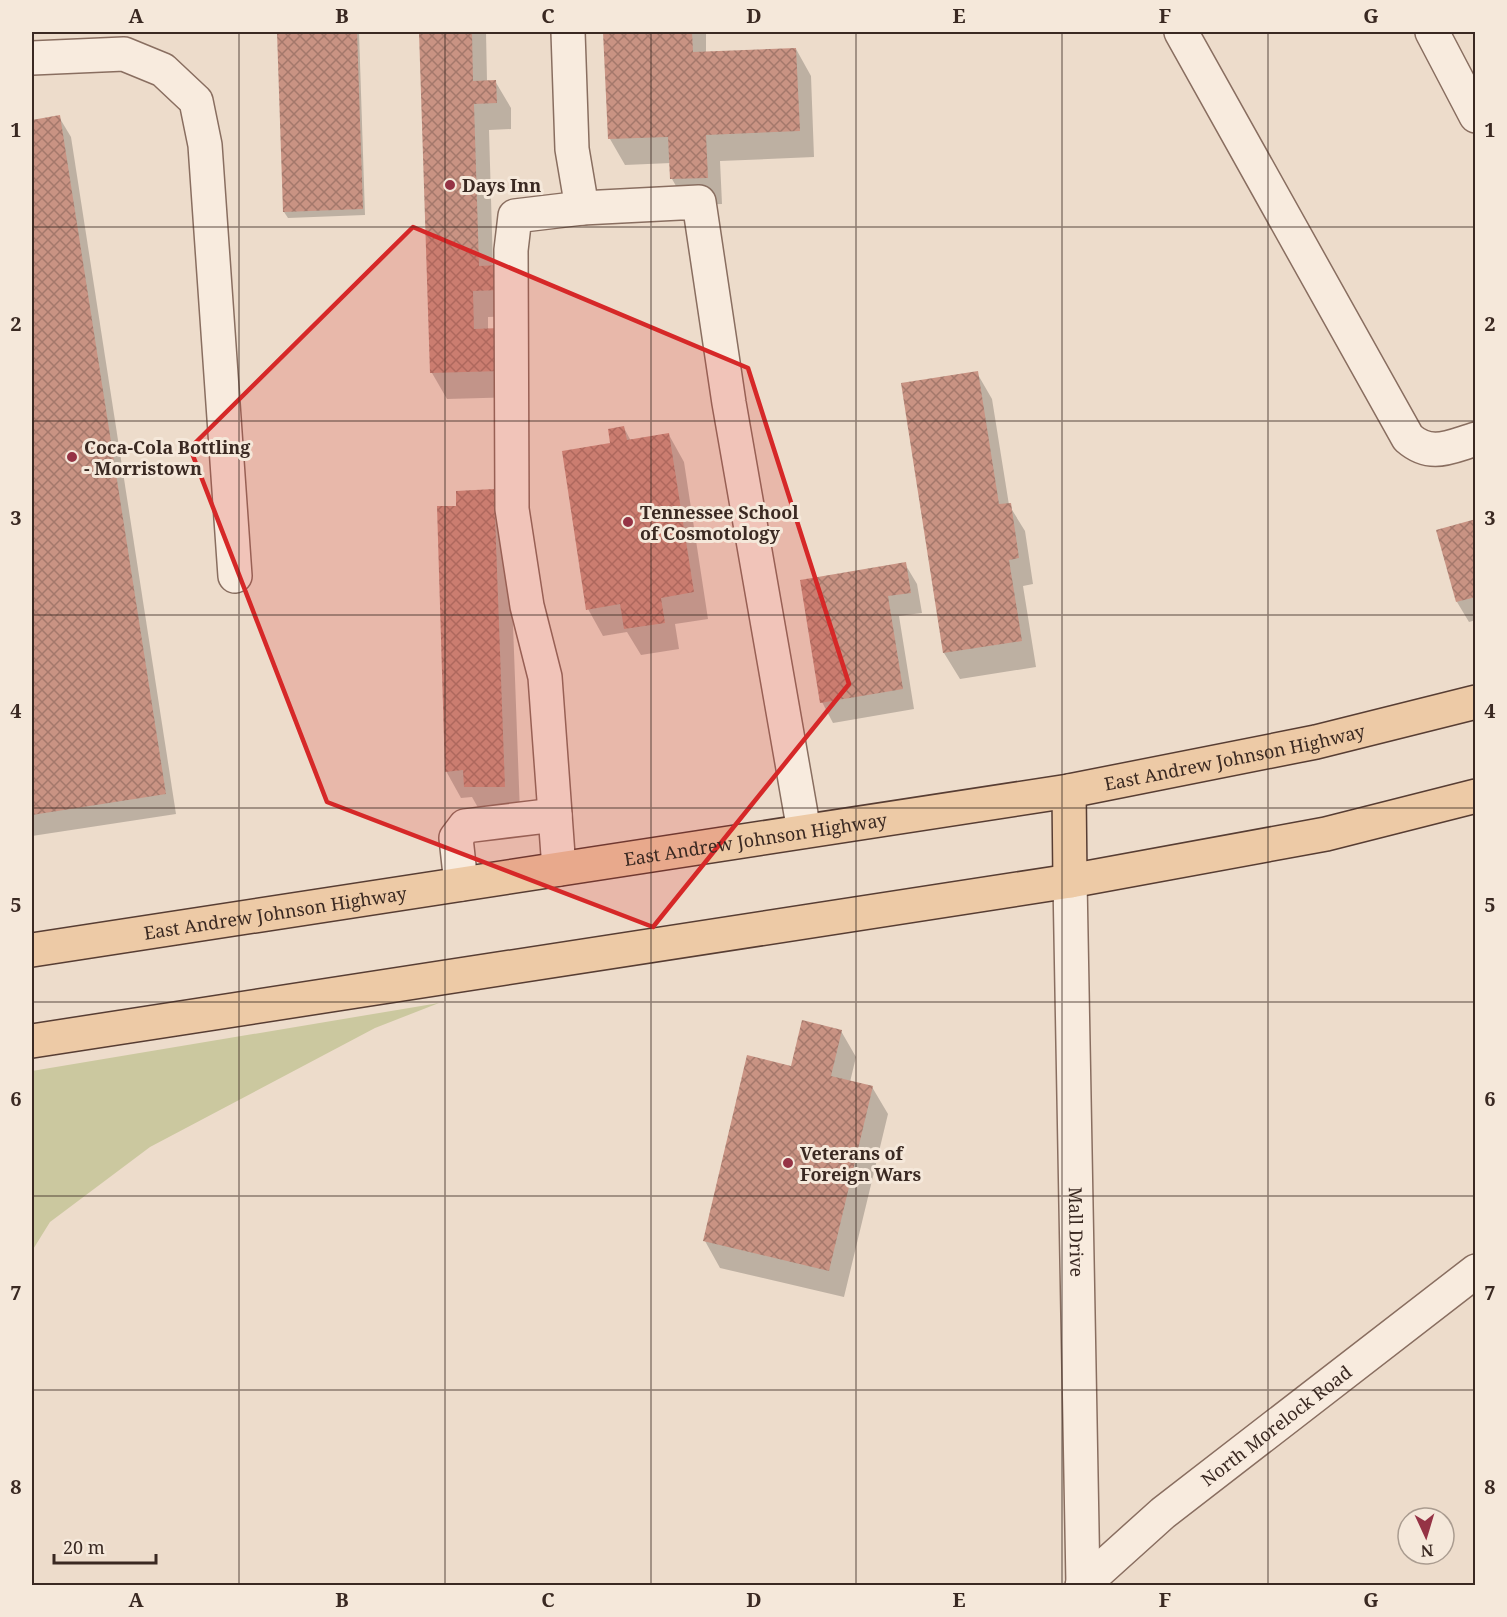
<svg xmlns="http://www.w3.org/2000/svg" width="1507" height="1617" viewBox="0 0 1507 1617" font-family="'Noto Serif',serif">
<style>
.green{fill:#cbc89f}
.shadow{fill:#0003}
.building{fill:url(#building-cross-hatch)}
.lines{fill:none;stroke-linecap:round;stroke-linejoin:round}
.minor-casing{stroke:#896e60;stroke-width:36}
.major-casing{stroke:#573d33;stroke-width:36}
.minor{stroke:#f8ebde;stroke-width:33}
.major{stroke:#edcaa6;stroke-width:33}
.marked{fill:#d62828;fill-opacity:0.2;stroke:#d62828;stroke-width:4.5;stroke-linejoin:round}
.grid{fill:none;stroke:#3a2922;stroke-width:1.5;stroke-opacity:0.55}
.poi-dot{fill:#953345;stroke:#f5e8da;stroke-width:2}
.labels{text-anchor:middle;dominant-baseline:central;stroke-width:6;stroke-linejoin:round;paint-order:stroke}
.poi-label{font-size:18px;font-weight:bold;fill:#3a2922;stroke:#f5e8da;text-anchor:start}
.street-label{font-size:18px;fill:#3a2922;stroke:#f5e8da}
.neatline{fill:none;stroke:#3a2922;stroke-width:2}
.grid-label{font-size:20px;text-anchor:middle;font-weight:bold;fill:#3a2922}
</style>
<defs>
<pattern id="building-cross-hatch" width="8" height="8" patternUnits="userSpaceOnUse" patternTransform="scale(1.5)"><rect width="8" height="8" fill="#c99383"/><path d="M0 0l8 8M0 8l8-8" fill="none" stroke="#a4786b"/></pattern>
</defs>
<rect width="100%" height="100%" fill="#eddccb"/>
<polygon class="green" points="439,1003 375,1028 150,1147 50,1222 32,1251 32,1071"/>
<g class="shadow">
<polygon points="278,32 359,32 365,215 288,218 284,212"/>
<polygon points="420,32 486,32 487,81 495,81 511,108 511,129 489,130 493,267 515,316 488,317 488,330 516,397 447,399 432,373"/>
<polygon points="605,32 706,32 706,53 796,49 811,76 814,157 720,161 722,204 687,205 672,179 671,163 625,165 610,139"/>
<polygon points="59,117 71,137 176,814 32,836 32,121"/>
<polygon points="977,373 992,399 1009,505 1025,531 1033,584 1023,586 1036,667 960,679 944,653"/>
<polygon points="624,428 631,441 669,435 684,462 708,619 675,624 679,649 641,655 627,632 603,636 588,609 612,444"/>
<polygon points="494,490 509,517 520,813 481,813 472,797 461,798 446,771 458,507"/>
<polygon points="1476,520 1476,620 1469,622 1457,602 1437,531"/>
<polygon points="905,564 917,584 922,613 899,616 914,709 833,723 822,702"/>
<polygon points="841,1031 856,1057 850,1082 872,1087 888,1114 844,1297 720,1268 705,1241 792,1068"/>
</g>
<g class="building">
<polygon points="277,32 357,32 363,209 283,212"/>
<polygon points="419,32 472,32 473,81 496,80 497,103 474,104 479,266 500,265 500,290 473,291 474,329 500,328 502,371 430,373"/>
<polygon points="603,32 692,32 693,52 796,48 800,131 706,135 708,178 670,179 668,137 608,139"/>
<polygon points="60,115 166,794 32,815 32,120"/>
<polygon points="978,371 999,504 1011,503 1019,558 1009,560 1022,641 943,653 901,383"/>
<polygon points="624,426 627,440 669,433 694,592 661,598 665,623 624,629 620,604 586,610 562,451 610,443 608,429"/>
<polygon points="494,489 505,787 464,787 463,770 445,772 437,506 456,506 456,491"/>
<polygon points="1476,519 1476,597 1456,602 1436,530"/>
<polygon points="906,562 911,593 888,596 903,689 820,703 800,580"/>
<polygon points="802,1020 842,1030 831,1076 873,1086 829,1271 703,1241 747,1055 791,1066"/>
</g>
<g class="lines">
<defs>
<g id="minor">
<polyline points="568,32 572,149 582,208 699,202 729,403 804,831"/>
<path d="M1181 32 1408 438C1431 458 1449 447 1476 439"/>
<polyline points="1432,32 1476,116"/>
<polyline points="32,58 124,54 163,70 196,101 205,145 235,576"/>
<polyline points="559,869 545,677 527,606 512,509 511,250 515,216 582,208"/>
<path id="s1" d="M1070 881 1083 1584"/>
<polyline points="461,884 456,838 465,826 555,815"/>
<path id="s2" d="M1082 1586 1163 1513 1476 1271"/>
</g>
<g id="major">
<polyline points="1069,791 1070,881"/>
<path id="s3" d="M32 950 1069 791 1316 742 1476 702"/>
<polyline points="32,1041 1070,881 1326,834 1476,796"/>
</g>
</defs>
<use href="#minor" class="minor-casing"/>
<use href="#major" class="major-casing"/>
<use href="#minor" class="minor"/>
<use href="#major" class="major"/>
</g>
<path class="marked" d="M413 227 748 368 849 684 653 927 327 802 190 448Z"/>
<path class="grid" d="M239 32V1586M445 32V1586M651 32V1586M856 32V1586M1062 32V1586M1268 32V1586M32 227H1476M32 421H1476M32 615H1476M32 808H1476M32 1002H1476M32 1196H1476M32 1390H1476"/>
<g class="poi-dot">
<circle cx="450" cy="185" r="6"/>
<circle cx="72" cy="457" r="6"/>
<circle cx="628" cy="522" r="6"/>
<circle cx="788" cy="1163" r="6"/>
</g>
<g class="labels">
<g class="poi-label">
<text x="462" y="185">Days Inn</text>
<text x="84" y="447">Coca-Cola Bottling<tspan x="84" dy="21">- Morristown</tspan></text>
<text x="640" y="512">Tennessee School<tspan x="640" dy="21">of Cosmotology</tspan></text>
<text x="800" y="1153">Veterans of<tspan x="800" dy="21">Foreign Wars</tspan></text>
</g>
<g class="street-label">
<text stroke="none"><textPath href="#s3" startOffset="1218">East Andrew Johnson Highway</textPath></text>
<text stroke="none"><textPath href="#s3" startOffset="732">East Andrew Johnson Highway</textPath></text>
<text stroke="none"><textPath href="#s3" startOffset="246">East Andrew Johnson Highway</textPath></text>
<text stroke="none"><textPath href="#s1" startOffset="351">Mall Drive</textPath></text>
<text stroke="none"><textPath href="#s2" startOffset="252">North Morelock Road</textPath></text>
</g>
</g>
<rect width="1507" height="1617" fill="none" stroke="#f5e8da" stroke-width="66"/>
<g transform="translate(1426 1536) rotate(176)"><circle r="28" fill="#f5e8da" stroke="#aa9c90" stroke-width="1.5"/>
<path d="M0-4.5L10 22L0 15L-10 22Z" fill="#953345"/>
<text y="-9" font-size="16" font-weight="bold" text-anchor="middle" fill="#3a2922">N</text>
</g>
<path d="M54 1554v9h102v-9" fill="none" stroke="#3a2922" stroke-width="3"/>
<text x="63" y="1554" font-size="18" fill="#3a2922" stroke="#f5e8da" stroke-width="4.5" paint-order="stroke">20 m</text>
<rect x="33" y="33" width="1441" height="1551" class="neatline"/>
<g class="grid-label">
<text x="136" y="23">A</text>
<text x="342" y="23">B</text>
<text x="548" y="23">C</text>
<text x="754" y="23">D</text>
<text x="959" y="23">E</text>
<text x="1165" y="23">F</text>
<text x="1371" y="23">G</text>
<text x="16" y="137">1</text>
<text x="1490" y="137">1</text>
<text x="16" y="331">2</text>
<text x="1490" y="331">2</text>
<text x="16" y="525">3</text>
<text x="1490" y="525">3</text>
<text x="16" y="718">4</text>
<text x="1490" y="718">4</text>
<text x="16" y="912">5</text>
<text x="1490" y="912">5</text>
<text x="16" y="1106">6</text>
<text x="1490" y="1106">6</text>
<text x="16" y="1300">7</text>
<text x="1490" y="1300">7</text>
<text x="16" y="1494">8</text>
<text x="1490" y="1494">8</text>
<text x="136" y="1607">A</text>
<text x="342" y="1607">B</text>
<text x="548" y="1607">C</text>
<text x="754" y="1607">D</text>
<text x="959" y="1607">E</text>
<text x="1165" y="1607">F</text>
<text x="1371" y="1607">G</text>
</g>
</svg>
